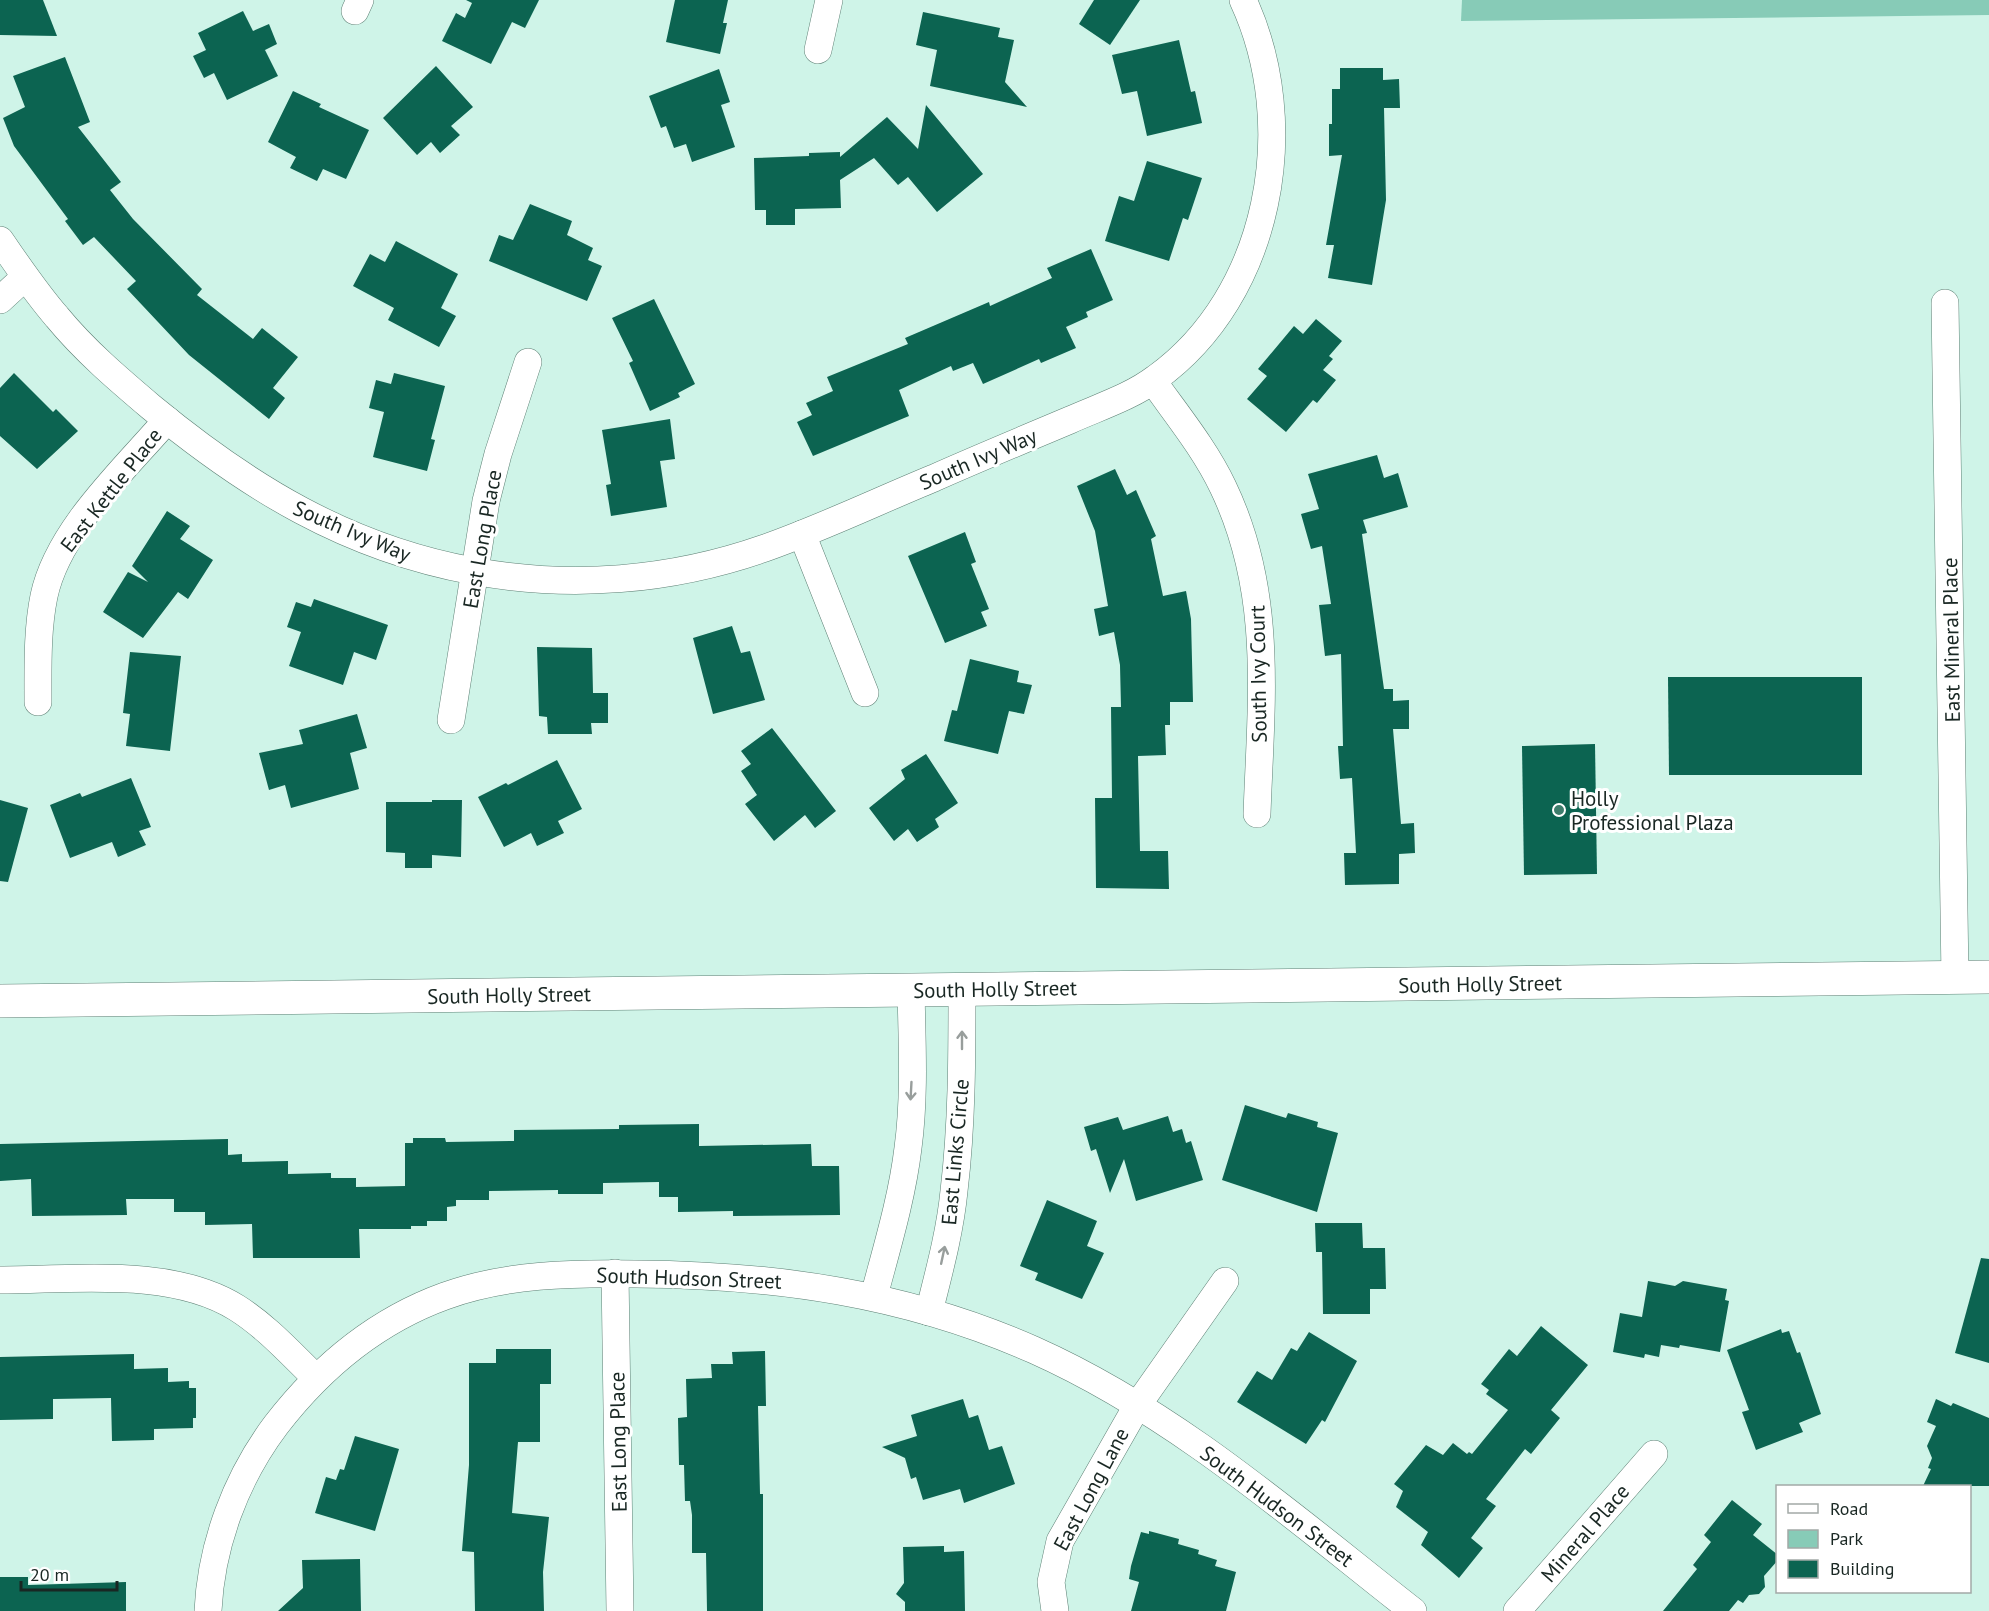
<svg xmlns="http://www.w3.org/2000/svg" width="1989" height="1611" viewBox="0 0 1989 1611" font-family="'PT Sans',sans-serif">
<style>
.green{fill:#87cbb7}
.building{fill:#0c6451}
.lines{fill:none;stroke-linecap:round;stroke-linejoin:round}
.minor-casing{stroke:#5e8075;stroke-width:28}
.secondary-casing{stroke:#5e8075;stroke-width:34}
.minor{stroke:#fff;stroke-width:27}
.secondary{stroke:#fff;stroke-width:33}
.oneway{stroke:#989e9c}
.poi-dot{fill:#3d7d6c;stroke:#fff;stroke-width:2}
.labels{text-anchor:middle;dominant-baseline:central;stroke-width:6;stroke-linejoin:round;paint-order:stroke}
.street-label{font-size:21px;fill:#192723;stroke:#fff}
.poi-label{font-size:21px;fill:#192723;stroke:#fff;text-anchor:start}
</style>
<rect width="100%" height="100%" fill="#cff4e8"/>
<polygon class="green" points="1462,0 1989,0 1989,15 1461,21"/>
<g class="building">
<polygon points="0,0 43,0 57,36 0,35"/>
<polygon points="466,0 539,0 525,28 512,22 491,64 442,41 456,13 465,18 472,3"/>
<polygon points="675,0 728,0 723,23 727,23 720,54 666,42"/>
<polygon points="1094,0 1140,0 1110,45 1079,24"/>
<polygon points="243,11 253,31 269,24 277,44 263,51 265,50 278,76 227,100 214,73 204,78 193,56 206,50 198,33"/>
<polygon points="923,12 1000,28 998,37 1014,40 1005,82 1027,107 930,86 937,50 916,45"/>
<polygon points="1179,40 1191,92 1195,91 1202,123 1147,136 1137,91 1122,94 1112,55"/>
<polygon points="65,57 90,122 78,127 121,182 110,190 133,219 202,289 197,295 253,339 262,328 298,357 273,388 285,398 269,419 189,355 127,289 136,281 94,237 83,245 65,221 68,219 14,146 3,118 25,107 13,76"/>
<polygon points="436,66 473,107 451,126 460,135 440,153 431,142 417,155 383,118"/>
<polygon points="1340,68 1383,68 1383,80 1399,79 1400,108 1384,108 1386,200 1372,285 1328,278 1334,245 1326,245 1342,155 1329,156 1329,124 1332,124 1332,89 1340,89"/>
<polygon points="719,69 730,102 721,105 735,147 692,162 686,144 674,148 666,126 661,128 649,96"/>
<polygon points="293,91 321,104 319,107 369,130 346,179 323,169 317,181 290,168 296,157 268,142"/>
<polygon points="926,105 983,174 937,212 908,177 898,185 874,158 840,180 841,208 795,209 795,225 766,225 766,210 755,210 754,158 809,156 809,153 840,152 840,157 887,117 918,149"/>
<polygon points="1147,161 1202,178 1188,220 1183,218 1169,261 1105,241 1119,196 1134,201"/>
<polygon points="530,204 572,221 567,235 593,248 588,260 602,266 587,301 489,261 499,235 513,240"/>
<polygon points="396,241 458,274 441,308 456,316 439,347 388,320 394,308 353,286 370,254 385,262"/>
<polygon points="1091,249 1113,300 1086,312 1088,317 1066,327 1076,348 1041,363 1039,359 983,384 973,363 953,371 951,366 899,390 909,416 813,456 797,422 812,415 806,403 833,391 827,377 908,344 905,338 989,302 990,306 1052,278 1047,268"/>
<polygon points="654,299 695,384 678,393 680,397 650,411 629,363 633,361 612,318"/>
<polygon points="1316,319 1342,341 1329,356 1333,359 1323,370 1336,380 1317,403 1313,400 1286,432 1247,399 1267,376 1258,369 1294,326 1303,334"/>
<polygon points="14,373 53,412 56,409 78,431 37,469 0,436 0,388"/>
<polygon points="394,373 445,386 431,439 435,440 427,471 373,457 384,412 369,408 376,380 391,384"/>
<polygon points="670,419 675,459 660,461 667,507 611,516 606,485 611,484 602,430"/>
<polygon points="1377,455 1384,478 1398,473 1408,507 1363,520 1367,533 1362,534 1384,689 1393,689 1393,701 1409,700 1409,729 1393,729 1401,824 1414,823 1415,853 1399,854 1399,884 1345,885 1344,853 1356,853 1352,778 1340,779 1338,746 1343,746 1341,654 1325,656 1319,605 1331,604 1322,546 1311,549 1301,514 1319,509 1308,474"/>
<polygon points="1115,469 1127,495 1136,490 1156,536 1151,539 1163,596 1186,591 1191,619 1193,702 1170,702 1170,725 1165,725 1166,755 1138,756 1140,851 1168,851 1169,889 1096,888 1095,798 1112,798 1111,707 1121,707 1120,665 1114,632 1099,636 1094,609 1108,606 1095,531 1077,486"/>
<polygon points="167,511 190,526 180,539 213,560 188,599 178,592 143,638 103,612 128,572 148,582 132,566"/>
<polygon points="965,532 976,562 971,564 989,609 981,612 987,626 945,643 908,556"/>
<polygon points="314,599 388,625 376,660 354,652 343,685 289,666 301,632 287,627 296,602 311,607"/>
<polygon points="732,626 741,653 750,651 765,700 713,714 693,638"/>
<polygon points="537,647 592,648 593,693 608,693 608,723 591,723 592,734 548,734 547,717 539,716"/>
<polygon points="130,652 181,656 170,751 126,746 130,714 123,713"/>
<polygon points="970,659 1019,671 1017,682 1032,685 1024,714 1009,711 998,754 944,741 952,710 957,711"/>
<polygon points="1668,677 1862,677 1862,775 1669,775"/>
<polygon points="357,714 367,748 350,753 359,789 291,808 285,785 269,790 259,753 303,744 299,730"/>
<polygon points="772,728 836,811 815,828 805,815 774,841 745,804 757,795 741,771 751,764 741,751"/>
<polygon points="1595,744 1597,874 1524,875 1522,746"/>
<polygon points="926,754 958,803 935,819 939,827 917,842 908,829 894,841 869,808 905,779 901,770"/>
<polygon points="557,760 582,809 558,821 564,833 537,846 531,833 504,847 478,797 506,783 508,785"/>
<polygon points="131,778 151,827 139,831 146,845 118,857 112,842 70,858 50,805 80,793 82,797"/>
<polygon points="0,800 28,808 8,882 0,881"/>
<polygon points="432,800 462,800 461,857 432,855 432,868 405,868 405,853 386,852 386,802 432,802"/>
<polygon points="1245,1105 1286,1118 1288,1113 1318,1122 1317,1127 1338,1133 1317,1212 1222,1180"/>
<polygon points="1168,1116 1173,1132 1182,1129 1186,1143 1191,1141 1203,1180 1136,1201 1124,1159 1110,1193 1096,1149 1091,1151 1084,1127 1118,1117 1123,1130"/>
<polygon points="699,1124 699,1146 811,1144 812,1166 839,1166 840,1215 733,1216 733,1211 678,1212 678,1197 659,1197 659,1182 603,1183 603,1194 558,1194 558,1190 489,1191 489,1200 456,1200 456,1206 447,1207 447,1221 427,1221 427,1226 411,1226 411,1229 359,1229 360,1258 253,1258 252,1224 205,1225 205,1212 174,1212 174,1199 126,1199 127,1215 32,1216 31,1179 0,1181 0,1144 228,1139 228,1155 242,1154 242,1162 288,1161 288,1174 331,1173 331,1178 356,1178 356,1187 405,1186 405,1143 413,1143 413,1138 445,1138 446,1142 514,1141 514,1130 619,1129 619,1125"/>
<polygon points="1047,1200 1097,1221 1087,1246 1104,1253 1082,1299 1035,1280 1038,1273 1020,1266"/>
<polygon points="1315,1223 1362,1223 1363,1248 1385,1248 1386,1289 1370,1289 1370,1314 1323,1314 1322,1252 1316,1252"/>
<polygon points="1981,1258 1989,1259 1989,1363 1955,1353"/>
<polygon points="1648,1281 1675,1286 1683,1281 1727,1289 1725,1300 1729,1301 1720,1352 1680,1345 1679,1348 1661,1345 1659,1357 1645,1354 1644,1358 1613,1352 1620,1313 1642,1317"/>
<polygon points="1541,1326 1588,1365 1551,1410 1560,1418 1531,1454 1525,1449 1486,1499 1496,1506 1471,1538 1483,1548 1459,1578 1421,1545 1428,1532 1396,1507 1403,1491 1394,1484 1426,1445 1443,1455 1453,1443 1467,1454 1469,1452 1472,1454 1508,1410 1486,1394 1489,1390 1481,1384 1509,1349 1517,1356"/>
<polygon points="1781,1329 1782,1333 1789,1331 1797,1353 1800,1352 1821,1414 1799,1423 1803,1432 1756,1450 1742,1412 1749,1410 1727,1350"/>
<polygon points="1309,1332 1357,1361 1325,1422 1322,1420 1306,1444 1237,1402 1257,1371 1272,1380 1291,1348 1297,1351"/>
<polygon points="496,1349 551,1349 551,1384 540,1384 540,1442 518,1442 512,1513 549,1517 543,1572 544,1611 475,1611 474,1552 462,1551 469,1465 469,1363 496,1363"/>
<polygon points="765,1351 766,1406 758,1406 760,1494 763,1494 763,1611 707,1611 706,1553 692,1553 692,1515 690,1501 685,1501 684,1465 679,1465 678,1418 687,1417 686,1379 712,1378 711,1364 733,1364 732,1352"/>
<polygon points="134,1354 134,1369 168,1368 168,1382 189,1381 189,1388 196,1388 196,1418 193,1418 193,1428 154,1429 154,1440 112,1441 111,1398 53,1399 53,1419 0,1420 0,1357"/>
<polygon points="963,1399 969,1418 978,1415 989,1450 1002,1446 1015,1484 964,1503 960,1489 923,1500 916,1477 911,1479 905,1458 882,1447 917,1436 911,1415"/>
<polygon points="1936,1399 1951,1406 1953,1403 1989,1418 1989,1486 1923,1486 1931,1469 1928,1468 1932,1458 1927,1446 1936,1426 1927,1422"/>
<polygon points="355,1436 399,1449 375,1531 315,1513 326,1477 336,1480 340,1469 344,1470"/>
<polygon points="1732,1500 1762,1524 1753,1535 1778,1555 1778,1560 1764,1576 1765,1587 1759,1594 1749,1595 1743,1603 1738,1600 1729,1611 1663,1611 1697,1569 1693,1565 1711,1542 1704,1535"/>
<polygon points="1149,1531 1179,1539 1178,1544 1199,1550 1198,1554 1217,1560 1215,1566 1236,1572 1226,1611 1131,1611 1139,1582 1129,1579 1131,1566 1141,1532 1149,1534"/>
<polygon points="944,1546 944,1552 964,1551 965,1611 905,1611 905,1602 896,1594 904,1583 903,1547"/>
<polygon points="360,1559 361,1611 278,1611 303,1588 302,1560"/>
<polygon points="0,1577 28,1577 28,1585 126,1582 126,1611 0,1611"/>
</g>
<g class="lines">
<defs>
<g id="minor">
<polyline points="355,11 360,0"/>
<polyline points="818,50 829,0"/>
<path d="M0 240C18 266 36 293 57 317 85 351 118 379 151 407 248 487 347 548 473 571 571 589 671 581 765 548 822 528 878 501 934 478 979 458 1025 439 1070 420 1099 407 1131 397 1156 378 1271 295 1301 125 1243 0"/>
<polyline points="0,300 25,277"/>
<polyline points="1945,303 1955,978"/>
<path d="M1153 381C1177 415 1205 449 1223 487 1274 593 1261 701 1257 814"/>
<polyline points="802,534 865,693"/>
<path d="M38 702C38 667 37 630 44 596 58 530 124 470 167 420"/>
<polyline points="451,720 486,501 498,454 528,362"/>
<polyline points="615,1273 620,1611"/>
<path d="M0 1280C74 1280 172 1267 237 1308 267 1327 291 1354 316 1378"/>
<path d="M874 1296C887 1247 902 1198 908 1148 915 1096 912 1042 911 990"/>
<path d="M929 1312C939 1272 950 1232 954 1191 962 1124 962 1057 962 990"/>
<path d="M208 1611C211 1545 236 1478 276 1425 320 1368 376 1321 445 1296 506 1274 571 1273 636 1274 775 1275 905 1293 1034 1350 1175 1413 1293 1517 1413 1611"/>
<polyline points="1055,1611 1051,1582 1060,1541 1137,1406 1225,1281"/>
<polyline points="1517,1611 1654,1454"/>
</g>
<polyline id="secondary" points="0,1001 1989,977"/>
</defs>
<use href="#minor" class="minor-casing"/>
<use href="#secondary" class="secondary-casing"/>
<use href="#minor" class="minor"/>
<use href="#secondary" class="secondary"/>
</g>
<defs><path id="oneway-shaft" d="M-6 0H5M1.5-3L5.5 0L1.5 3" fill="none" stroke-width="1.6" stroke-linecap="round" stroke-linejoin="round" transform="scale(1.5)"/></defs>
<g class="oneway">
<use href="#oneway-shaft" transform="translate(962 1040) rotate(-90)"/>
<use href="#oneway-shaft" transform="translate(911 1091) rotate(93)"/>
<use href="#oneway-shaft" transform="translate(943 1255) rotate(-78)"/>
</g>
<circle class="poi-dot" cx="1559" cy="810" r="6"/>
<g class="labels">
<g class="street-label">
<text transform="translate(978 459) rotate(-23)">South Ivy Way</text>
<text transform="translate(111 490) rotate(-52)">East Kettle Place</text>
<text transform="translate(352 531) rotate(23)">South Ivy Way</text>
<text transform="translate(482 539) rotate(-80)">East Long Place</text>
<text transform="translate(1951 640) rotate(-91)">East Mineral Place</text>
<text transform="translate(1258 674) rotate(-91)">South Ivy Court</text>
<text transform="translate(1480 984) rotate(-1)">South Holly Street</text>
<text transform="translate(995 989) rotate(-1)">South Holly Street</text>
<text transform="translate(509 995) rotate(-1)">South Holly Street</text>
<text transform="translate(955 1152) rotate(-85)">East Links Circle</text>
<text transform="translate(689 1278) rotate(2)">South Hudson Street</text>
<text transform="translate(618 1442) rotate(-91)">East Long Place</text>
<text transform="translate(1091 1489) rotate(-62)">East Long Lane</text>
<text transform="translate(1277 1506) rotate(37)">South Hudson Street</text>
<text transform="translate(1585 1533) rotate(-49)">Mineral Place</text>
</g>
<g class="poi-label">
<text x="1571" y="798">Holly<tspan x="1571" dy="24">Professional Plaza</tspan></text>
</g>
</g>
<rect x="1776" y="1485" width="195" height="108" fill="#ffffff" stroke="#a3a9a7" stroke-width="1.5"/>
<rect x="1788" y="1504" width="30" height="9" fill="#ffffff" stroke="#a3a9a7" stroke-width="1.5"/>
<text x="1830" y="1515" font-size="18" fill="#192723">Road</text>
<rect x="1788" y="1530" width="30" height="18" fill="#87cbb7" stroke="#a3a9a7" stroke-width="1.5"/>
<text x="1830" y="1545" font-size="18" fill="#192723">Park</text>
<rect x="1788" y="1560" width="30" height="18" fill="#0c6451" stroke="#a3a9a7" stroke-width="1.5"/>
<text x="1830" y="1575" font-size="18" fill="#192723">Building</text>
<path d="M21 1581v9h96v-9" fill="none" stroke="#192723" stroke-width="3"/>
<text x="30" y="1581" font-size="18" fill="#192723" stroke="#ffffff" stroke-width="4.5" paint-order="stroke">20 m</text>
</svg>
